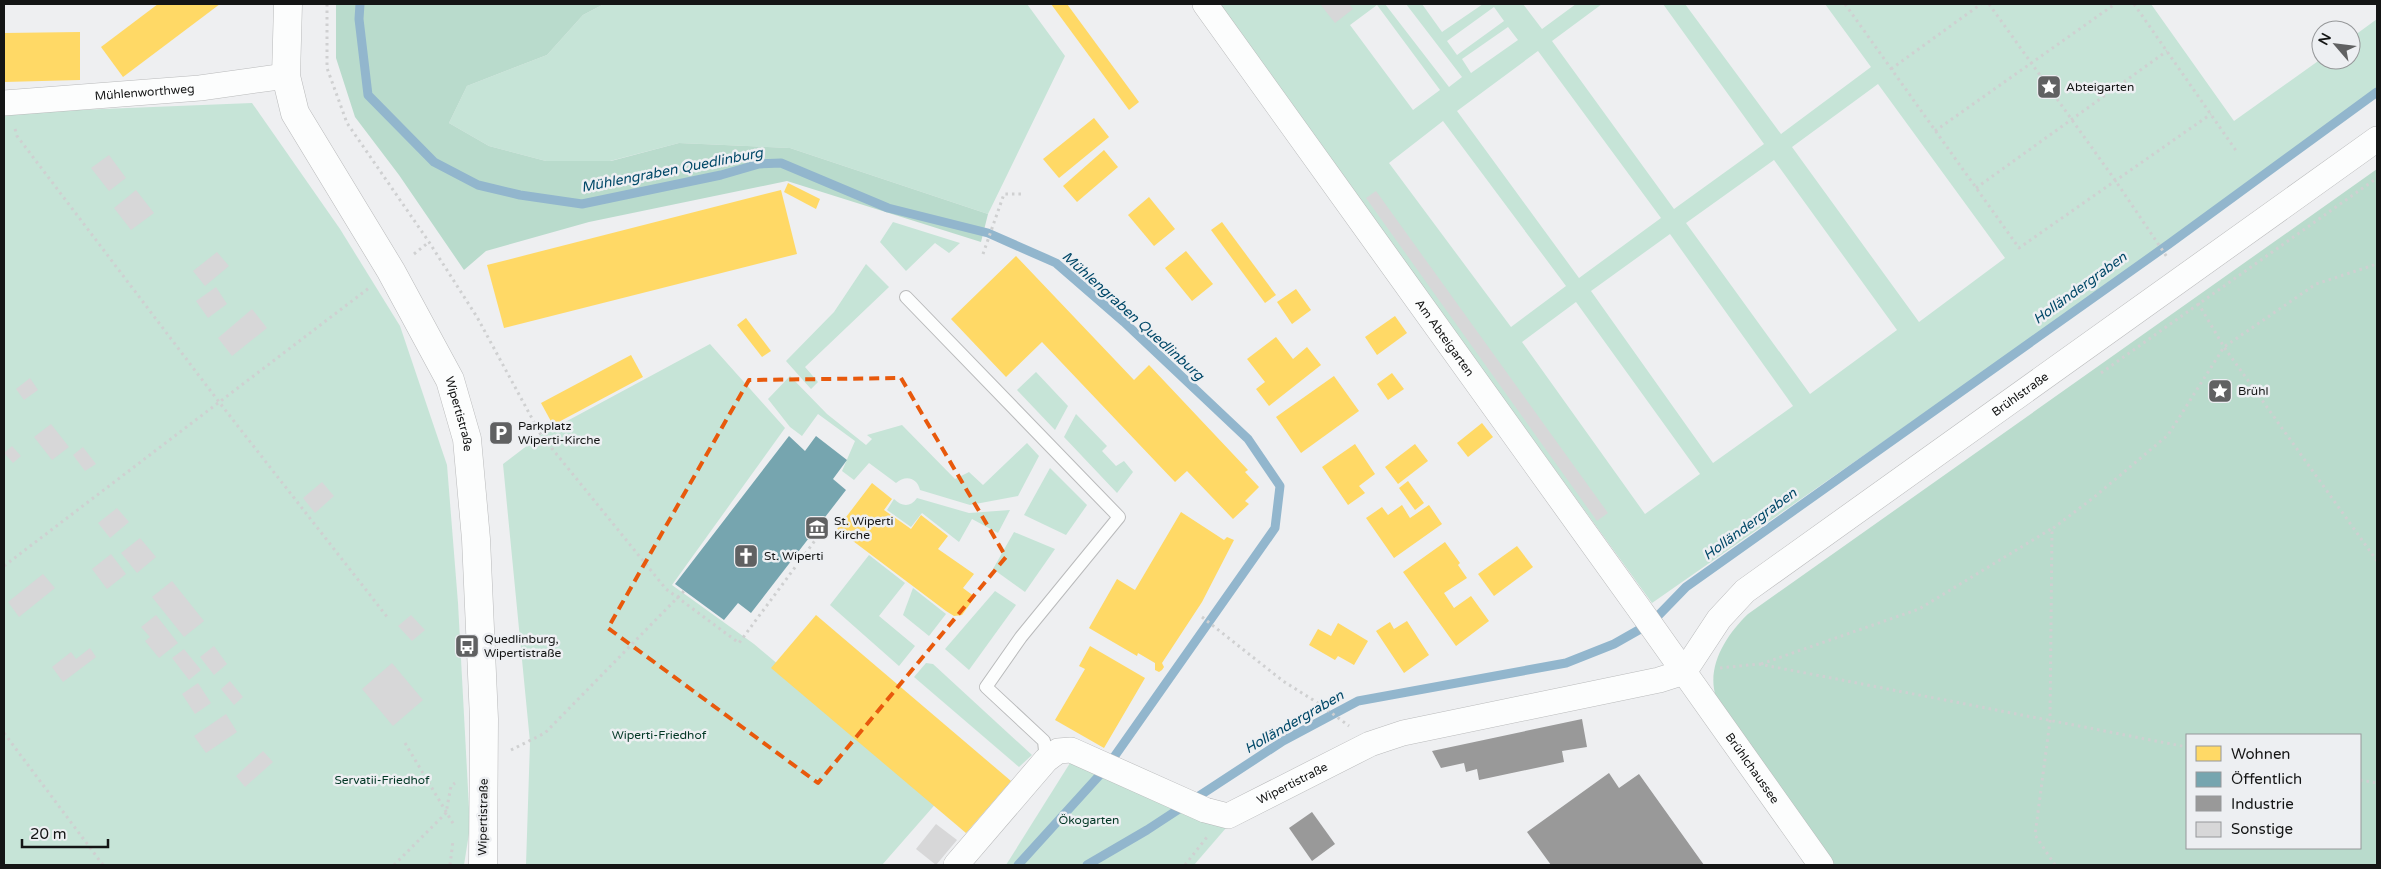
<svg xmlns="http://www.w3.org/2000/svg" width="2381" height="869" viewBox="0 0 2381 869" font-family="'Varela Round',sans-serif">
<style>
.green{fill:#c6e4d7;fill-rule:evenodd}
.forest{fill:#b9dbcc;fill-rule:evenodd}
.homes{fill:#ffd966}
.public{fill:#76a5af}
.industry{fill:#999}
.lines{fill:none;stroke-linecap:round;stroke-linejoin:round}
.stream{stroke:#92b6cd;stroke-width:9}
.building{fill:#d7d7d8}
.lane-casing{stroke:#b9babb;stroke-width:14}
.street-casing{stroke:#b9babb;stroke-width:26}
.secondary-casing{stroke:#b9babb;stroke-width:29}
.path{stroke:#cfd0d1;stroke-width:3;stroke-dasharray:2.5 4;stroke-linecap:butt}
.lane{stroke:#fcfdfd;stroke-width:12}
.street{stroke:#fcfdfd;stroke-width:25}
.secondary{stroke:#fcfdfd;stroke-width:28}
.marked{fill:none;stroke:#e8590c;stroke-width:4;stroke-dasharray:10 6;stroke-linejoin:round}
.labels{text-anchor:middle;dominant-baseline:central;stroke-width:5;stroke-linejoin:round;paint-order:stroke}
.poi-label{font-size:12px;fill:#141515;stroke:#edeff2;text-anchor:start}
.street-label{font-size:12px;fill:#141515;stroke:#edeff2}
.park-label{font-size:12px;fill:#013624;stroke:#edeff2}
.water-label{font-size:14px;font-style:italic;fill:#004868;stroke:#edeff2}
</style>
<rect width="100%" height="100%" fill="#eeeff1"/>
<g class="green">
<polygon points="604,4 1027,4 1065,56 988,214 790,148 679,143 610,161 546,161 489,146 449,123 467,86 547,55 583,15"/>
<path d="M1217 4H1385L1449 87 1462 77 1406 4H1422L1442 32 1483 4H1523L1542 29 1576 4H1602L1552 41 1674 209 1764 144 1663 4H1685L1781 134 1871 67 1825 4H2151L2234 121 2321 59 2351 60V38L2377 19V89L2052 324 1652 603ZM1377 5 1440 90 1413 110 1350 25ZM1494 7 1504 21 1457 55 1447 41ZM1508 27 1518 40 1471 73 1462 59ZM1538 51 1661 218 1579 278 1457 111ZM1878 84 2005 258 1919 322 1792 147ZM1443 121 1566 286 1511 327 1389 163ZM1774 160 1897 330 1810 394 1686 223ZM1670 234 1793 406 1713 463 1591 291ZM1576 302 1700 474 1645 514 1522 342Z"/>
<polygon points="252,103 340,229 400,326 447,465 458,603 470,827 464,865 4,865 4,113"/>
<polygon points="893,222 960,243 949,253 935,243 906,271 880,242"/>
<polygon points="866,264 889,287 805,367 818,382 811,389 786,361 834,312"/>
<polygon points="710,344 785,428 672,585 754,644 939,800 882,865 526,865 530,742 503,464 541,435"/>
<polygon points="1036,372 1068,406 1055,430 1017,390"/>
<path d="M790 376 827 414 866 445 872 439 867 435 902 425 955 479 969 472 983 485 1027 443 1039 456 1018 496 970 505 920 490C917 477 905 475 896 483L869 463 854 480 842 471 855 441 818 414 802 436 790 427 768 399Z"/>
<polygon points="1076,414 1107,446 1102,451 1116,466 1124,461 1133,472 1117,493 1064,437"/>
<polygon points="1050,468 1087,505 1066,535 1024,515"/>
<path d="M917 498 969 513 1010 510 998 533 972 519 959 542 922 513 911 527 887 510 894 499C902 507 911 507 917 498Z"/>
<polygon points="1014,532 1055,549 1025,592 993,569"/>
<polygon points="869,555 905,583 879,616 915,646 899,666 830,605"/>
<polygon points="913,588 946,614 929,636 903,615"/>
<polygon points="995,591 1016,605 969,670 945,649"/>
<polygon points="926,663 933,664 1032,755 1019,767 914,677"/>
<polygon points="1070,763 1226,828 1194,865 1006,865"/>
</g>
<g class="forest">
<polygon points="336,4 604,4 583,15 547,55 467,86 449,123 489,146 546,161 611,161 679,143 790,148 988,214 981,242 787,181 589,222 486,251 464,270 399,175 355,117 336,58"/>
<path d="M2377 169V865H1835L1716 697C1706 667 1726 635 1748 614ZM2187 735H2360V848H2187Z"/>
</g>
<g class="homes">
<polygon points="158,4 220,4 123,77 101,47"/>
<polygon points="1051,4 1067,4 1139,102 1129,110"/>
<polygon points="80,32 80,80 4,82 4,33"/>
<polygon points="1094,118 1109,137 1059,178 1043,159"/>
<polygon points="1104,150 1118,167 1077,202 1063,186"/>
<polygon points="788,183 820,199 816,209 784,192"/>
<polygon points="781,190 797,254 504,328 487,265"/>
<polygon points="1149,197 1175,229 1154,246 1128,215"/>
<polygon points="1222,222 1276,295 1265,303 1211,230"/>
<polygon points="1186,251 1213,284 1192,301 1165,268"/>
<polygon points="1016,256 1134,380 1149,365 1248,470 1245,472 1259,487 1245,501 1249,504 1233,519 1187,471 1175,482 1042,342 1006,377 951,319"/>
<polygon points="1296,289 1311,310 1292,324 1277,302"/>
<polygon points="1395,316 1407,333 1377,355 1365,337"/>
<polygon points="746,318 771,351 762,357 737,325"/>
<polygon points="1276,337 1293,359 1307,347 1321,365 1269,406 1256,389 1265,382 1247,359"/>
<polygon points="631,355 643,377 553,425 541,403"/>
<polygon points="1392,373 1404,389 1388,400 1377,384"/>
<polygon points="1334,376 1359,411 1301,453 1276,417"/>
<polygon points="1482,423 1493,437 1468,457 1457,443"/>
<polygon points="1355,444 1375,474 1359,486 1365,493 1348,505 1322,467"/>
<polygon points="1415,444 1428,461 1398,484 1385,467"/>
<polygon points="1408,481 1424,503 1415,510 1399,488"/>
<polygon points="872,483 892,499 884,510 911,529 921,515 948,536 938,549 974,574 963,588 975,597 962,615 954,616 946,611 837,529"/>
<polygon points="1402,505 1410,518 1429,505 1442,524 1394,558 1366,518 1382,507 1388,515"/>
<polygon points="1181,512 1224,540 1227,537 1234,540 1202,602 1162,663 1164,667 1162,670 1159,672 1155,670 1155,663 1138,653 1137,656 1089,628 1117,579 1135,590"/>
<polygon points="1445,542 1460,563 1458,565 1467,578 1444,593 1454,608 1471,596 1489,621 1456,646 1403,572"/>
<polygon points="1517,546 1533,567 1494,596 1478,574"/>
<polygon points="816,615 1011,781 966,833 771,668"/>
<polygon points="1407,621 1429,655 1404,673 1376,631 1390,622 1394,629"/>
<polygon points="1338,623 1368,641 1354,665 1338,656 1335,660 1309,645 1318,629 1331,636"/>
<polygon points="1090,646 1145,678 1104,748 1055,720 1085,669 1079,666"/>
</g>
<polygon class="public" points="789,436 805,451 816,436 847,460 833,479 846,490 751,613 738,603 724,620 675,584"/>
<g class="industry">
<polygon points="1582,719 1587,747 1562,751 1564,762 1479,780 1477,769 1466,772 1464,763 1441,768 1432,751"/>
<polygon points="1609,773 1619,788 1639,774 1704,865 1551,865 1527,832"/>
<polygon points="1312,812 1335,844 1312,861 1289,828"/>
</g>
<g class="lines">
<g class="stream">
<polyline points="360,4 359,19 368,95 434,162 478,185 520,195 582,204 721,175 759,164 781,163 888,208 988,233 1056,263 1124,322 1248,439 1280,486 1275,528 1107,767 1018,865"/>
<polyline points="1087,865 1147,830 1283,741 1358,701 1566,663 1614,644 1651,623 1686,587 2169,244 2377,92"/>
</g>
</g>
<g class="building">
<polygon points="1320,4 1349,4 1353,9 1335,23"/>
<polygon points="109,155 126,178 109,191 91,168"/>
<polygon points="136,190 154,213 131,230 114,208"/>
<polygon points="1376,191 1608,513 1597,521 1366,198"/>
<polygon points="217,252 229,266 205,286 193,271"/>
<polygon points="216,287 227,304 208,318 196,301"/>
<polygon points="252,309 267,328 232,356 218,338"/>
<polygon points="30,378 38,390 24,400 16,389"/>
<polygon points="51,424 69,447 52,460 34,437"/>
<polygon points="12,446 21,456 13,463 4,453"/>
<polygon points="83,447 96,464 85,471 73,455"/>
<polygon points="322,482 334,496 315,513 303,498"/>
<polygon points="117,508 129,522 110,538 98,523"/>
<polygon points="140,538 156,557 137,573 121,553"/>
<polygon points="111,554 126,574 107,589 92,569"/>
<polygon points="43,574 55,588 19,617 8,602"/>
<polygon points="172,581 204,621 184,637 152,597"/>
<polygon points="156,615 178,643 159,658 145,641 150,637 141,627"/>
<polygon points="411,615 425,630 412,641 398,626"/>
<polygon points="214,646 227,664 214,675 200,657"/>
<polygon points="90,648 96,657 63,682 52,667 71,652 76,659"/>
<polygon points="184,649 201,670 189,680 172,658"/>
<polygon points="392,663 423,700 393,726 362,689"/>
<polygon points="230,681 243,697 234,705 221,689"/>
<polygon points="198,683 211,703 195,714 182,694"/>
<polygon points="226,714 237,732 206,753 194,736"/>
<polygon points="263,751 273,762 245,787 236,776"/>
<polygon points="936,824 957,840 936,865 916,849"/>
</g>
<g class="lines">
<defs>
<polyline id="lane" points="906,297 1119,517 1021,637 986,687 1044,741 1046,760"/>
<g id="street">
<path id="s1" d="M1205 4 1638 607 1821 865"/>
<path id="s2" d="M4 103 200 88 286 76"/>
<path id="s3" d="M1684 672 1719 619 1745 591 2377 139"/>
<path id="s4" d="M956 865 1046 760 1058 751 1071 750 1205 810 1228 816 1370 744 1403 733 1659 680 1684 672"/>
</g>
<g id="secondary">
<path id="s5" d="M288 4 286 76 295 113 391 271 450 380 467 439 476 539 484 719 483 865"/>
</g>
</defs>
<use href="#lane" class="lane-casing"/>
<use href="#street" class="street-casing"/>
<use href="#secondary" class="secondary-casing"/>
<g class="path">
<polyline points="327,4 327,68 347,123 429,242 477,317 541,435 666,589 739,643 822,531 817,528"/>
<polyline points="1845,4 2019,248 2211,114"/>
<polyline points="1989,4 2115,180 2167,257"/>
<polyline points="2134,4 2237,152"/>
<polyline points="1891,69 1981,4"/>
<polyline points="15,129 17,136 219,402 388,618"/>
<polyline points="1935,131 2115,4"/>
<polyline points="1976,188 2167,51"/>
<polyline points="414,254 429,242"/>
<polyline points="983,254 1004,194 1024,194"/>
<polyline points="2198,303 2224,347 2377,561"/>
<polyline points="2101,373 2377,178"/>
<polyline points="4,566 369,288"/>
<polyline points="1202,617 1283,681 1321,705 1349,726"/>
<polyline points="1761,664 1919,609 2051,529"/>
<polyline points="1720,668 1759,664 2187,747"/>
<polyline points="4,733 103,865"/>
<polyline points="405,743 454,825"/>
<polyline points="511,750 545,733 684,591"/>
<polyline points="2360,780 2377,783"/>
<polyline points="394,865 446,813 451,786 455,783"/>
<polyline points="450,865 453,841"/>
<polyline points="1185,865 1207,837"/>
<polyline points="2055,865 2035,835 2050,721 2052,529 2093,498 2168,435 2224,347 2316,284 2377,264"/>
</g>
<use href="#lane" class="lane"/>
<use href="#street" class="street"/>
<use href="#secondary" class="secondary"/>
</g>
<path class="marked" d="M901 378 1006 557 818 783 608 628 749 380Z"/>
<defs>
<symbol id="sight-square" viewBox="-11 -11 22 22"><rect x="-9" y="-9" width="18" height="18" rx="4" fill="#606162" stroke="#edeff2"/><path d="M0-6L1.8-2.2L6-1.7L2.9 1.2L3.7 5.4L0 3.3L-3.7 5.4L-2.9 1.2L-6-1.7L-1.8-2.2Z" fill="#fff"/></symbol>
<symbol id="parking-square" viewBox="-11 -11 22 22"><rect x="-9" y="-9" width="18" height="18" rx="4" fill="#606162" stroke="#edeff2"/><path d="M-3.5-5.5H1a3.5 3.5 0 0 1 0 7H-1V5.5H-3.5ZM-1-3.4V-.6H.8a1.4 1.4 0 0 0 0-2.8Z" fill="#fff"/></symbol>
<symbol id="museum-square" viewBox="-11 -11 22 22"><rect x="-9" y="-9" width="18" height="18" rx="4" fill="#606162" stroke="#edeff2"/><path d="M0-6L6-3V-2H-6V-3ZM-5-1h2V3h-2ZM-1-1h2V3h-2ZM3-1h2V3H3ZM-6 4H6V6H-6Z" fill="#fff"/></symbol>
<symbol id="church-square" viewBox="-11 -11 22 22"><rect x="-9" y="-9" width="18" height="18" rx="4" fill="#606162" stroke="#edeff2"/><path d="M-1.2-6h2.4v3.5h3.3v2.4h-3.3V6h-2.4V-.1h-3.3v-2.4h3.3Z" fill="#fff"/></symbol>
<symbol id="bus-square" viewBox="-11 -11 22 22"><rect x="-9" y="-9" width="18" height="18" rx="4" fill="#606162" stroke="#edeff2"/><path d="M-5-6H5V4H4V6H2V4H-2V6H-4V4H-5ZM-3.5-4V0h7V-4ZM-3.5 1.2v1.5H-2V1.2ZM2 1.2v1.5H3.5V1.2Z" fill="#fff"/></symbol>
</defs>
<g fill-rule="evenodd">
<use href="#sight-square" x="2035" y="73" width="28" height="28"/>
<use href="#sight-square" x="2206" y="377" width="28" height="28"/>
<use href="#parking-square" x="487" y="419" width="28" height="28"/>
<use href="#museum-square" x="803" y="514" width="28" height="28"/>
<use href="#church-square" x="732" y="542" width="28" height="28"/>
<use href="#bus-square" x="453" y="632" width="28" height="28"/>
</g>
<g class="labels">
<g class="poi-label">
<text x="2066" y="87">Abteigarten</text>
<text x="2238" y="391">Brühl</text>
<text x="518" y="426">Parkplatz<tspan x="518" dy="14">Wiperti-Kirche</tspan></text>
<text x="834" y="521">St. Wiperti<tspan x="834" dy="14">Kirche</tspan></text>
<text x="764" y="556">St. Wiperti</text>
<text x="484" y="639">Quedlinburg,<tspan x="484" dy="14">Wipertistraße</tspan></text>
</g>
<g class="street-label">
<text stroke="none"><textPath href="#s2" startOffset="141">Mühlenworthweg</textPath></text>
<text stroke="none"><textPath href="#s1" startOffset="411">Am Abteigarten</textPath></text>
<text stroke="none"><textPath href="#s3" startOffset="440">Brühlstraße</textPath></text>
<text stroke="none"><textPath href="#s5" startOffset="454">Wipertistraße</textPath></text>
<text stroke="none"><textPath href="#s1" startOffset="940">Brühlchaussee</textPath></text>
<text stroke="none"><textPath href="#s4" startOffset="409">Wipertistraße</textPath></text>
<text transform="translate(483 817) rotate(-89)">Wipertistraße</text>
</g>
<g class="park-label">
<text x="659" y="735">Wiperti-Friedhof</text>
<text x="382" y="780">Servatii-Friedhof</text>
<text x="1089" y="820">Ökogarten</text>
</g>
<g class="water-label">
<text transform="translate(672 170) rotate(-11)">Mühlengraben Quedlinburg</text>
<text transform="translate(2080 288) rotate(-36)">Holländergraben</text>
<text transform="translate(1133 316) rotate(42)">Mühlengraben Quedlinburg</text>
<text transform="translate(1750 524) rotate(-36)">Holländergraben</text>
<text transform="translate(1294 722) rotate(-30)">Holländergraben</text>
</g>
</g>
<rect width="2381" height="869" fill="none" stroke="#141515" stroke-width="10"/>
<rect x="2186" y="734" width="175" height="115" fill="#edeff2" stroke="#96989a"/>
<rect x="2196" y="746" width="25" height="15" fill="#ffd966" stroke="#96989a"/>
<text x="2231" y="759" font-size="15" fill="#141515">Wohnen</text>
<rect x="2196" y="772" width="25" height="15" fill="#76a5af" stroke="#96989a"/>
<text x="2231" y="784" font-size="15" fill="#141515">Öffentlich</text>
<rect x="2196" y="796" width="25" height="15" fill="#999999" stroke="#96989a"/>
<text x="2231" y="809" font-size="15" fill="#141515">Industrie</text>
<rect x="2196" y="822" width="25" height="15" fill="#d7d7d8" stroke="#96989a"/>
<text x="2231" y="834" font-size="15" fill="#141515">Sonstige</text>
<g transform="translate(2336 45) rotate(298)"><circle r="24" fill="#edeff2" stroke="#96989a"/>
<path d="M0-4L9 19L0 12L-9 19Z" fill="#606162"/>
<text y="-8" font-size="14" font-weight="bold" text-anchor="middle" fill="#141515">N</text>
</g>
<path d="M22 839v8h86v-8" fill="none" stroke="#141515" stroke-width="2.5"/>
<text x="30" y="839" font-size="15" fill="#141515" stroke="#edeff2" stroke-width="4" paint-order="stroke">20 m</text>
</svg>
